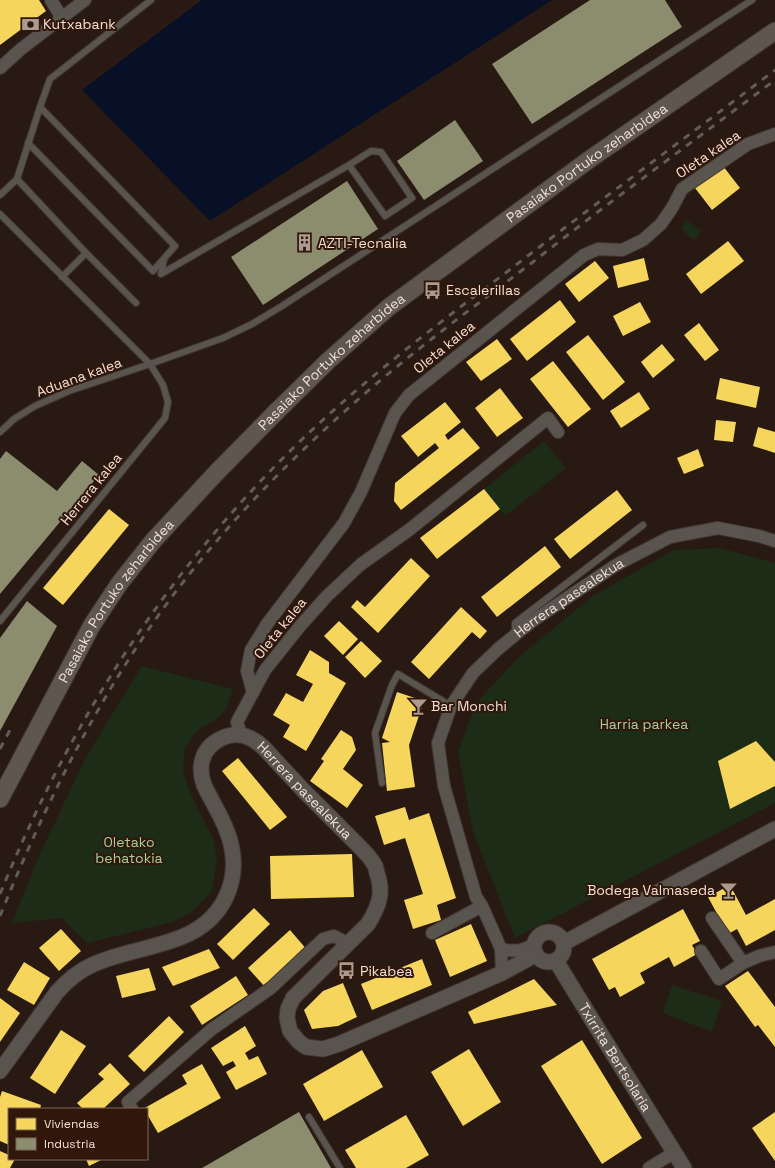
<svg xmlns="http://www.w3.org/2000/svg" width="775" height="1168" viewBox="0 0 775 1168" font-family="'Space Grotesk',sans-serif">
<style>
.green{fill:#1c2c16}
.water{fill:#071026}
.homes{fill:#f6d55c}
.industry{fill:#8c8c6e}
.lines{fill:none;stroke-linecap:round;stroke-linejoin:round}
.service-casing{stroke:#423630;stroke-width:8}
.minor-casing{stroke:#423630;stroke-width:14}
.tertiary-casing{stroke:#423630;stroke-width:17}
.secondary-casing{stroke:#423630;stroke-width:19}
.service{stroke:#5a544f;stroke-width:6}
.minor{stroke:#5a544f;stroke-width:12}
.tertiary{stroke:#5a544f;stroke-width:15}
.secondary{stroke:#5e564f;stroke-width:17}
.rail{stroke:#645b56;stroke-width:3;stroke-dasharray:7 7;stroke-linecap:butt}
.labels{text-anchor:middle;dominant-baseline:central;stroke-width:4;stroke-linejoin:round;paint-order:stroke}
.poi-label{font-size:14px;fill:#f1dfd6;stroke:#31170a;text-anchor:start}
.street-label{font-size:14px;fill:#f1dfd6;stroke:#31170a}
.park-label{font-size:14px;fill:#a4cf9c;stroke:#31170a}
</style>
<rect width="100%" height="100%" fill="#281a13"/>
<g class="green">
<polygon points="686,220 702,231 694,240 681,229"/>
<polygon points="544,441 566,468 505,516 484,489"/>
<polygon points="720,548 775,563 775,803 515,938 473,832 458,752 476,703 521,655 593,596 674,550"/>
<polygon points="142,666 233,689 227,708 215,720 198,730 185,747 183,770 190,793 213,839 217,860 212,891 192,912 172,922 87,943 62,918 12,923 39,856 86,757"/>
<polygon points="672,985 722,1001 712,1032 663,1013"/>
</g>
<polygon class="water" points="202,0 552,0 210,221 82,90"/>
<g class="homes">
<polygon points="0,0 39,0 46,11 0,45"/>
<polygon points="723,166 740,188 712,210 695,188"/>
<polygon points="728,241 744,261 701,294 686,274"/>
<polygon points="644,258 649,280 618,288 613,266"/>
<polygon points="595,261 609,278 579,302 565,284"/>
<polygon points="560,300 576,322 527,361 510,339"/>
<polygon points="640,302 651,322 623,336 613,316"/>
<polygon points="699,323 719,350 705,361 684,335"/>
<polygon points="588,335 625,382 603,400 566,352"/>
<polygon points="497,339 512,359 481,381 466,362"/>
<polygon points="662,344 675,360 653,378 641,362"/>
<polygon points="553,361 591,409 568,427 530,379"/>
<polygon points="720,378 760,387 756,408 716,399"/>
<polygon points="500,388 523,418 497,437 475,408"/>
<polygon points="639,392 650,409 621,428 610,411"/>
<polygon points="445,402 461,422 445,435 448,440 463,428 480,448 401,510 394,501 395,483 439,448 435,443 418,457 401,436"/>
<polygon points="716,420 736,422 733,442 714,440"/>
<polygon points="758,427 775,432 775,453 753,446"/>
<polygon points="698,449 704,466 684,474 677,458"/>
<polygon points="484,489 500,509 437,559 420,538"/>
<polygon points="617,490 632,510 570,559 554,539"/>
<polygon points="109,509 129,525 63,605 43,588"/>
<polygon points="545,546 561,567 497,617 481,597"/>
<polygon points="411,558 430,576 378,633 351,607 357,600 365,607"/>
<polygon points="461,607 487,631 480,639 472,632 429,679 411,662"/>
<polygon points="339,621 358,639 343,655 324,636"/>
<polygon points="361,641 382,661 365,678 345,657"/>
<polygon points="310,650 329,662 329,673 346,683 306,751 283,737 290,725 273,715 286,693 303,702 313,684 296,675"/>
<polygon points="397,692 424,701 409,745 415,787 387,791 382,743 390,742 382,738"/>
<polygon points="341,730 352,737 356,750 343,769 363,785 347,808 310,781 324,761 321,759"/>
<polygon points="756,741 775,762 775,786 730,809 718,761"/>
<polygon points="238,758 287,817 270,830 222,771"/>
<polygon points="405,807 409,820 429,813 456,898 437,905 441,920 413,929 404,900 423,894 405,838 384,845 375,816"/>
<polygon points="352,854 354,897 271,899 270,856"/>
<polygon points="730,885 746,915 775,899 775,930 746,946 737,929 728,934 708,897"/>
<polygon points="254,908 270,924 233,960 217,944"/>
<polygon points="683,909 700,941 692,945 697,954 674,967 669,957 640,973 645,983 620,997 615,987 609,990 592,959"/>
<polygon points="471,924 487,961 450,977 435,940"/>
<polygon points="61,929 81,951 59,971 39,948"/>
<polygon points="290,930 308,951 266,988 248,968"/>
<polygon points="209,949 220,968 173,986 162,967"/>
<polygon points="422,959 432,985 372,1010 361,984"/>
<polygon points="24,962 50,978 34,1005 7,990"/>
<polygon points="149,968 156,990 122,998 116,976"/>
<polygon points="748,971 775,1007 775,1047 758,1025 755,1027 725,986"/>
<polygon points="236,976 248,995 202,1025 190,1006"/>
<polygon points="534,979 557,1005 474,1024 468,1012"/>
<polygon points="343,983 357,1017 338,1026 312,1029 304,1010 323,991"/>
<polygon points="0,998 20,1013 0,1042"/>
<polygon points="169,1016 184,1032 144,1072 128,1056"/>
<polygon points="245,1026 256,1046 245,1053 249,1060 258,1056 267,1074 236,1090 226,1072 236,1066 233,1061 223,1066 211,1048"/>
<polygon points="61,1030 86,1046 55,1094 30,1078"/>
<polygon points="582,1040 642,1138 602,1164 541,1066"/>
<polygon points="469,1049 501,1102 463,1126 431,1072"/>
<polygon points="362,1050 383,1087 324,1121 303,1084"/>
<polygon points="110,1063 130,1084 103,1109 83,1109 77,1103 104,1079 98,1074"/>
<polygon points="202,1064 221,1098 158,1133 147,1114 147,1109 143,1109 187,1084 182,1075"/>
<polygon points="2,1091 41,1105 40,1109 9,1109 9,1145 0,1141 0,1097"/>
<polygon points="775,1112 775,1161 752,1128"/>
<polygon points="406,1115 429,1155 406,1168 356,1168 345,1150"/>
<polygon points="0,1151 9,1155 9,1159 15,1159 10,1168 0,1168"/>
<polygon points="86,1159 103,1159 89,1166"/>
</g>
<g class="industry">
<polygon points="590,0 665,0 682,27 532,124 492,64"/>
<polygon points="455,120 483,161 424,200 397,161"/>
<polygon points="347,181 378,229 263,305 231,257"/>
<polygon points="6,451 57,491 82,461 99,475 0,594 0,459"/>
<polygon points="27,601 57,626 0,731 0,638"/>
<polygon points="299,1112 331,1168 202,1168"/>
</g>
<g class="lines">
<defs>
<g id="service">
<polyline points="28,143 153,271 175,246 40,107"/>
<polyline points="17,179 86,253 136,303"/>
<polyline points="0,195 17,179 40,107 50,79 151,0"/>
<polyline points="0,214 150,364 223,338 252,324 282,306 752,0"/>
<polyline points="164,259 161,274 349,165 371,151 381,152 412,198 385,216 349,165"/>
<polyline points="62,277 86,253"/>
<polyline points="0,432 14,419 35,406 69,391 150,364 163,385 168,402 165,418 0,621"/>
<polyline points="515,635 515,623 643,525"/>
<polyline points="382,783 375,733 392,685 398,674 451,706"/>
<polyline points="309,1117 340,1168"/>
</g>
<g id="minor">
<polyline points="51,0 62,18"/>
<polyline points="0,68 21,49 85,0"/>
<polyline points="253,693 247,671 251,650 267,624 344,523 361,492 395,413 409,395 584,255 598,249 622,250 643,240 661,224 672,208 682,189 748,144 775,134"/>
<polyline points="241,735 237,722 265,670 301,625 327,596 360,565 409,530 548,418 558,432"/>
<polyline points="712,918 743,963"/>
<polyline points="432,933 482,906"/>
<path d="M501 949C515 952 521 951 533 945"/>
<polyline points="701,951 719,979 743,963 759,956 775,952"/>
<path id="s1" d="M502 973 501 949 482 906 476 897 444 786 438 743 451 706 473 673 498 649 531 622 616 565 670 537 718 528 759 536 775 541"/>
<polyline points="132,1109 128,1102 212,1029 271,988 323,939 334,936 349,944"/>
<polyline points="649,1168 675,1152"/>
</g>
<g id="tertiary">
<circle cx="549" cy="947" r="15"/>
<polyline points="564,943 775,829"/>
<path id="s2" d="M556 961 594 1023 684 1168"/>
<path id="s3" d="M0 1071 57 992C67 981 77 972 90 966 136 943 201 950 226 897 233 882 235 865 232 849 228 826 214 806 204 785 201 777 200 770 202 761 207 741 231 729 250 738 261 743 268 752 275 760 285 771 295 781 304 791 320 807 336 823 352 839 359 846 369 855 374 864 376 866 376 870 377 873 384 893 379 906 368 924L293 998 288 1009 287 1018 290 1031 299 1042 306 1047 323 1049 339 1044 502 973 535 955"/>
</g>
<g id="secondary">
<path id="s4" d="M0 799 92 625 119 584 153 541 216 473 276 412 329 360 389 307 590 159 775 31"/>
</g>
</defs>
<use href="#service" class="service-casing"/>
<use href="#minor" class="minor-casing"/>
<use href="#tertiary" class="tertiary-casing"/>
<use href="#secondary" class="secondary-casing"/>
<use href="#service" class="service"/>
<use href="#minor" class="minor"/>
<use href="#tertiary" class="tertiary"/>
<use href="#secondary" class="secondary"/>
<g class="rail">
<polyline points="0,749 10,730"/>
<path d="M0 894C68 727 161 579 289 452 358 384 435 326 512 268 599 201 688 136 775 70"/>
<path d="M0 916C45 804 99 695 171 598 230 519 301 448 376 384 427 341 480 302 533 262 557 243 582 224 607 205 663 163 719 122 775 80"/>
</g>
</g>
<defs>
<symbol id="bank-bare" viewBox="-9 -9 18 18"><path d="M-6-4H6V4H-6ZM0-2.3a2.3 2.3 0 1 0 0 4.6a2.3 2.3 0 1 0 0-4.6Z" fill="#ab9a92" stroke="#31170a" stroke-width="2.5" paint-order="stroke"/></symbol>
<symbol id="building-bare" viewBox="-9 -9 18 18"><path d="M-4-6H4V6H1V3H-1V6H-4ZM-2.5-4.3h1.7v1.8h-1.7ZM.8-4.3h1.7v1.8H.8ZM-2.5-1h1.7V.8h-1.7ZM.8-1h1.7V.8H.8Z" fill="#ab9a92" stroke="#31170a" stroke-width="2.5" paint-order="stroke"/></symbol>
<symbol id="bus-bare" viewBox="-9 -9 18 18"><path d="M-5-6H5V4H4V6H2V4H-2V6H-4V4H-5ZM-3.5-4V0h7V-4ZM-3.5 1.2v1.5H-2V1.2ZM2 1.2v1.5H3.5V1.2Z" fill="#ab9a92" stroke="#31170a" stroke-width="2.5" paint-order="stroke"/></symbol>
<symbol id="bar-bare" viewBox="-9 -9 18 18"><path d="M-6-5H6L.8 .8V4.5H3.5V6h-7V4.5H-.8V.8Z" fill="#ab9a92" stroke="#31170a" stroke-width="2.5" paint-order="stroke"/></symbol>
</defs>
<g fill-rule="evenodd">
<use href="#bank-bare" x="18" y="12" width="25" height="25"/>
<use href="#building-bare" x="292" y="230" width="25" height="25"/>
<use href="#bus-bare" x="420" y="278" width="25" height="25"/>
<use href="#bar-bare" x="406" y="694" width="25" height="25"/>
<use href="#bar-bare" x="716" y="878" width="25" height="25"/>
<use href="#bus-bare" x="334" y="958" width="25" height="25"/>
</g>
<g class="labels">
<g class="poi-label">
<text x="43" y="24">Kutxabank</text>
<text x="318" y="243">AZTI-Tecnalia</text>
<text x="446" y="290">Escalerillas</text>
<text x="431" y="706">Bar Monchi</text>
<text x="715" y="890" text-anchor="end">Bodega Valmaseda</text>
<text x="360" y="971">Pikabea</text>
</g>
<g class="street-label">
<text transform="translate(708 154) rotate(-34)">Oleta kalea</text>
<text stroke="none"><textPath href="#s4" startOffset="878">Pasaiako Portuko zeharbidea</textPath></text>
<text transform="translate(444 347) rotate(-39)">Oleta kalea</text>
<text stroke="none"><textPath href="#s4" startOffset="554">Pasaiako Portuko zeharbidea</textPath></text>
<text transform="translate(79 377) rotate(-20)">Aduana kalea</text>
<text transform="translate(91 489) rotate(-51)">Herrera kalea</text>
<text stroke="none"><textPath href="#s1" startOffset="442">Herrera pasealekua</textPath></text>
<text stroke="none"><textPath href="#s4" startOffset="230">Pasaiako Portuko zeharbidea</textPath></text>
<text transform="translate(280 628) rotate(-51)">Oleta kalea</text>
<text stroke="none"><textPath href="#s3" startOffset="577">Herrera pasealekua</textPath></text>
<text stroke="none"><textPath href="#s2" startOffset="113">Txirrita Bertsolaria</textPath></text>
</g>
<g class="park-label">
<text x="644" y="724">Harria parkea</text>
<text x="129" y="842">Oletako<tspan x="129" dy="16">behatokia</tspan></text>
</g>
</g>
<rect x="8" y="1108" width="140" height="52" fill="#31170a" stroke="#7e675c"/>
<rect x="16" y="1118" width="20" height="12" fill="#f6d55c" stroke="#7e675c"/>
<text x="44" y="1128" font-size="12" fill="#f1dfd6">Viviendas</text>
<rect x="16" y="1138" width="20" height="12" fill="#8c8c6e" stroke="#7e675c"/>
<text x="44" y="1148" font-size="12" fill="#f1dfd6">Industria</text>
</svg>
